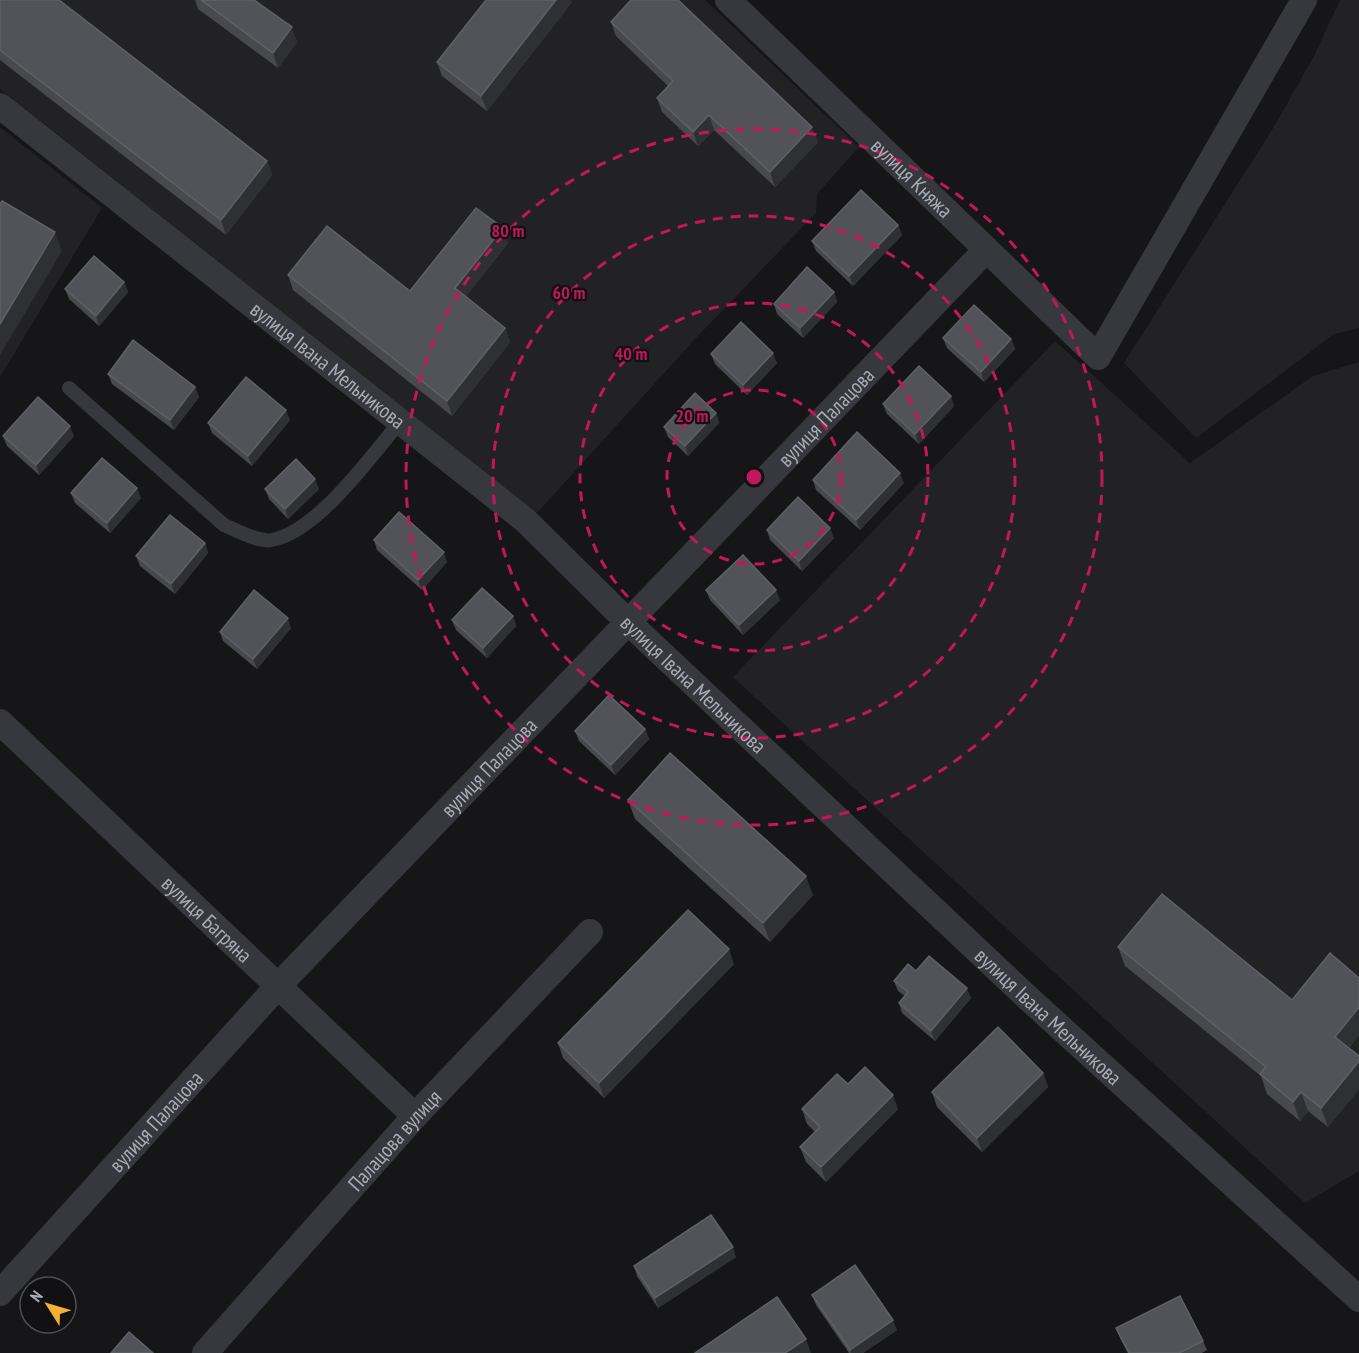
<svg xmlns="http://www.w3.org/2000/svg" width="1359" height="1353" viewBox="0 0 1359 1353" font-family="'PT Sans Narrow',sans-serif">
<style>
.built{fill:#222225}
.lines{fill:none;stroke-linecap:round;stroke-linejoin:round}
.lane{stroke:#37383d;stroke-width:14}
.street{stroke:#37383d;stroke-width:26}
.wall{fill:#47494d}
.shaded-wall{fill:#2f3033}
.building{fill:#525359;stroke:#5f6168;stroke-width:1.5}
.ring{fill:none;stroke:#c2185b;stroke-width:3;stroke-dasharray:10 8}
.labels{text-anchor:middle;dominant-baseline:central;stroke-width:4.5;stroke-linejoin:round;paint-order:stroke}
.street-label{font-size:21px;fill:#a8adb8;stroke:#111113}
.centre{fill:#c2185b;stroke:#111113;stroke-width:3}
.ring-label{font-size:18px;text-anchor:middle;font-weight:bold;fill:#c2185b;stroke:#111113;stroke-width:4.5;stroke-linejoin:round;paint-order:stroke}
</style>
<rect width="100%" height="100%" fill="#161618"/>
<g class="built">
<polygon points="0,0 705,0 859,147 817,194 816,213 696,338 537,513 0,89"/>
<polygon points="1340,0 1359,0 1359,328 1334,334 1196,438 1124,363 1275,125 1314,56"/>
<polygon points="0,127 102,208 0,377"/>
<polygon points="1055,341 1190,463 1313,376 1359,362 1359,1171 1305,1203 733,677"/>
</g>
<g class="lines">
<path class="lane" d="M69 388 224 525C236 530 260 543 272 540 318 531 370 457 400 422"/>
<g class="street">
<path id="s1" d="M728 0 1098 357 1304 0"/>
<path id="s2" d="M0 106 525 520 629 623 1029 999 1359 1299"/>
<path id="s3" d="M0 722 415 1116"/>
<path id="s4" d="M0 1293 278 986 986 250"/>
<path id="s5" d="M205 1353 415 1116 590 932"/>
</g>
</g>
<g class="wall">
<polygon points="0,0 267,161 272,175 226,235 0,60"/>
<polygon points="195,0 254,0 297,42 278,68 198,9"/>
<polygon points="572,2 487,111 442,76 437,62"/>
<polygon points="611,22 818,142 775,187 714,130 698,146 662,112 657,98 668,86 616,36"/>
<polygon points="898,225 902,235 853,286 816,251 812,241"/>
<polygon points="508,243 466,296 505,328 510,342 452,416 293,290 288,275 410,291"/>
<polygon points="124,282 128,292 99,326 69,299 65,289"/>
<polygon points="834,292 837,302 803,338 777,314 774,304"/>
<polygon points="943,338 1011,339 1015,349 984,382 947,348"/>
<polygon points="711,354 777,363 747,395 715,364"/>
<polygon points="108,374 195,387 199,397 174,430 112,384"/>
<polygon points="883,404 954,406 919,444 887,414"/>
<polygon points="716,413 719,423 688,456 668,437 664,427"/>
<polygon points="290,420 252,466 212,433 208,423"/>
<polygon points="3,436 74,436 39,475 7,446"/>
<polygon points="813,480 904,483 860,530 816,490"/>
<polygon points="265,489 319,489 288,519 269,499"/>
<polygon points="71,493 141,498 110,533 75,503"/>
<polygon points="767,530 834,538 802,571 770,540"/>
<polygon points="374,540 447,562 422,590 377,550"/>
<polygon points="205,543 208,553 175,594 140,566 136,556"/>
<polygon points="706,590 780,600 743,635 710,600"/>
<polygon points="513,616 516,626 487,658 456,630 452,620"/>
<polygon points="291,628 257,669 223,641 220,632"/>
<polygon points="645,729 649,739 615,775 579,741 575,731"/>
<polygon points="628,800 813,895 770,942 635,819"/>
<polygon points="1118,947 1292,1000 1359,978 1359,1035 1349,1048 1359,1056 1359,1089 1328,1127 1308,1111 1300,1121 1267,1094 1261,1076 1125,966"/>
<polygon points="734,964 604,1098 563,1058 558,1043"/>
<polygon points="916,971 971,998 935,1041 902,1013 899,1003 905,996 898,991 894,981"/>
<polygon points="1043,1073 1048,1087 982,1152 937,1107 932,1092"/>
<polygon points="848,1084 898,1109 826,1182 806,1162 800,1147 815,1132 807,1124 802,1109"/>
<polygon points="736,1257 658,1308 637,1276 634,1266"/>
<polygon points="812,1295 897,1330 863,1353 849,1353 816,1305"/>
<polygon points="1116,1328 1203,1341 1207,1350 1202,1353 1128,1353 1120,1338"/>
</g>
<g class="shaded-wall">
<polygon points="556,0 571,0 572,2 487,111 481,96"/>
<polygon points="292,27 297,42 278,68 273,53"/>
<polygon points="709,115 714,130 698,146 693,132"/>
<polygon points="812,127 818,142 775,187 770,172"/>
<polygon points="267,161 272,175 226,235 221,220"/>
<polygon points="898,225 902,235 853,286 849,276"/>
<polygon points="503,228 508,243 461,303 455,288"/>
<polygon points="55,232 62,251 0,355 0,324"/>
<polygon points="124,282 128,292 99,326 96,316"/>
<polygon points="834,292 837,302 803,338 800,328"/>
<polygon points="505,328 510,342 452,416 447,401"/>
<polygon points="1011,339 1015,349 984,382 981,372"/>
<polygon points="773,353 777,363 747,395 743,385"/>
<polygon points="195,387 199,397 174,430 170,420"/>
<polygon points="951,396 954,406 919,444 915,434"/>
<polygon points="286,410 290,420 252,466 248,456"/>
<polygon points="716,413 719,423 688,456 685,446"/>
<polygon points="70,426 74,436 39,475 36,465"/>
<polygon points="900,473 904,483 860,530 856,520"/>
<polygon points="315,479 319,489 288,519 285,509"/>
<polygon points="137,488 141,498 110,533 107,523"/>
<polygon points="830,528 834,538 802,571 799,561"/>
<polygon points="205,543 208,553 175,594 171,584"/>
<polygon points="444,552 447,562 422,590 418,580"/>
<polygon points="776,590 780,600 743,635 739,625"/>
<polygon points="513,616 516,626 487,658 483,648"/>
<polygon points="288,618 291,628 257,669 253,659"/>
<polygon points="645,729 649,739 615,775 611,765"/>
<polygon points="806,876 813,895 770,942 763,923"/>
<polygon points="729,949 734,964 604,1098 599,1083"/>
<polygon points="967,988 971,998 935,1041 931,1031"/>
<polygon points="1359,1007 1359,1035 1342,1056 1335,1037"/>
<polygon points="1359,1061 1359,1089 1328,1127 1321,1108"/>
<polygon points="1043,1073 1048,1087 982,1152 977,1138"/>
<polygon points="1301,1092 1308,1111 1300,1121 1293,1102"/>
<polygon points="893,1095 898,1109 826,1182 821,1167"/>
<polygon points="733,1247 736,1257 658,1308 655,1298"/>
<polygon points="893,1320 897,1330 863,1353 851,1353 850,1350"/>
<polygon points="806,1339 811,1353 785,1353"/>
</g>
<g class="building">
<polygon points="0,0 59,0 267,161 221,220 0,50"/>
<polygon points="201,0 254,0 292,27 273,53"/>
<polygon points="486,0 556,0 481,96 437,62"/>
<polygon points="631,0 678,0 812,127 770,172 709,115 693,132 657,98 673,81 611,22"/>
<polygon points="861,190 898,225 849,276 812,241"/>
<polygon points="2,201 55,232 0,324 0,204"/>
<polygon points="476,208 503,228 455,288 505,328 447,401 288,275 327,226 410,291"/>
<polygon points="94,256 124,282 96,316 65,289"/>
<polygon points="807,267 834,292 800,328 774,304"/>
<polygon points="974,305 1011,339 981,372 943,338"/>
<polygon points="741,322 773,353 743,385 711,354"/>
<polygon points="133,340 195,387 170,420 108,374"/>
<polygon points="919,366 951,396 915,434 883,404"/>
<polygon points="246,377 286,410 248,456 208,423"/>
<polygon points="695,393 716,413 685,446 664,427"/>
<polygon points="38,397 70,426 36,465 3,436"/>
<polygon points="857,432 900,473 856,520 813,480"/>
<polygon points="102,458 137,488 107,523 71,493"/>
<polygon points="296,459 315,479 285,509 265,489"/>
<polygon points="798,497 830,528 799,561 767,530"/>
<polygon points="399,512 444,552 418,580 374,540"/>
<polygon points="170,515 205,543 171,584 136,556"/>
<polygon points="743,555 776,590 739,625 706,590"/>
<polygon points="482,588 513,616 483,648 452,620"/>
<polygon points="254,590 288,618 253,659 220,632"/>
<polygon points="609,695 645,729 611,765 575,731"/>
<polygon points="670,753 806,876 763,923 628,800"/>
<polygon points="1162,894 1292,1000 1330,953 1359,978 1359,1007 1335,1037 1359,1056 1359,1061 1321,1108 1301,1092 1293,1102 1260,1074 1266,1067 1118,947"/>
<polygon points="688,910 729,949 599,1083 558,1043"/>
<polygon points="929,956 967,988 931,1031 899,1003 908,992 894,981 908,964 916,971"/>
<polygon points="998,1027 1043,1073 977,1138 932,1092"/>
<polygon points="865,1067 893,1095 821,1167 800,1147 820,1127 802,1109 837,1074 848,1084"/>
<polygon points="711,1215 733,1247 655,1298 634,1266"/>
<polygon points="855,1265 893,1320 850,1350 812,1295"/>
<polygon points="1180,1296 1203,1341 1179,1353 1129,1353 1116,1328"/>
<polygon points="777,1297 806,1339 785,1353 695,1353"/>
<polygon points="129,1332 153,1353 111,1353"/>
</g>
<g class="ring">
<circle cx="754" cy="477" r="87"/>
<circle cx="754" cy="477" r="174"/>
<circle cx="754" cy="477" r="261"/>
<circle cx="754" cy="477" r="348"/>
</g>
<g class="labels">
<g class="street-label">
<text stroke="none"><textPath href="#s1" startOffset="256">вулиця Княжа</textPath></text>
<text stroke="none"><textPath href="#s2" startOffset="418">вулиця Івана Мельникова</textPath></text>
<text stroke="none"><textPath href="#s4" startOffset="1204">вулиця Палацова</textPath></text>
<text stroke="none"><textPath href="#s2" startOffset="904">вулиця Івана Мельникова</textPath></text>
<text stroke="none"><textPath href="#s4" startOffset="718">вулиця Палацова</textPath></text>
<text stroke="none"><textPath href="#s3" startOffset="286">вулиця Багряна</textPath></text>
<text stroke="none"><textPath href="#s2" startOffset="1390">вулиця Івана Мельникова</textPath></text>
<text stroke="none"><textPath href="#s4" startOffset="232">вулиця Палацова</textPath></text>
<text stroke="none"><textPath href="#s5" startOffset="285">Палацова вулиця</textPath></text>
</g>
</g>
<circle cx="754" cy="477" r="9" class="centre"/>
<g class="ring-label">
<text x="508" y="237">80 m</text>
<text x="569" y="299">60 m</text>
<text x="631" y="360">40 m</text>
<text x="692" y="422">20 m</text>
</g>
<g transform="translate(48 1305) rotate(307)"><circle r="28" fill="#111113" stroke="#4d4f55" stroke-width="1.5"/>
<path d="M0-4.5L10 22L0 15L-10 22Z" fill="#f2b134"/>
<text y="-9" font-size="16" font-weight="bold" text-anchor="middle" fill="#a8adb8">N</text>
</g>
</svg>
